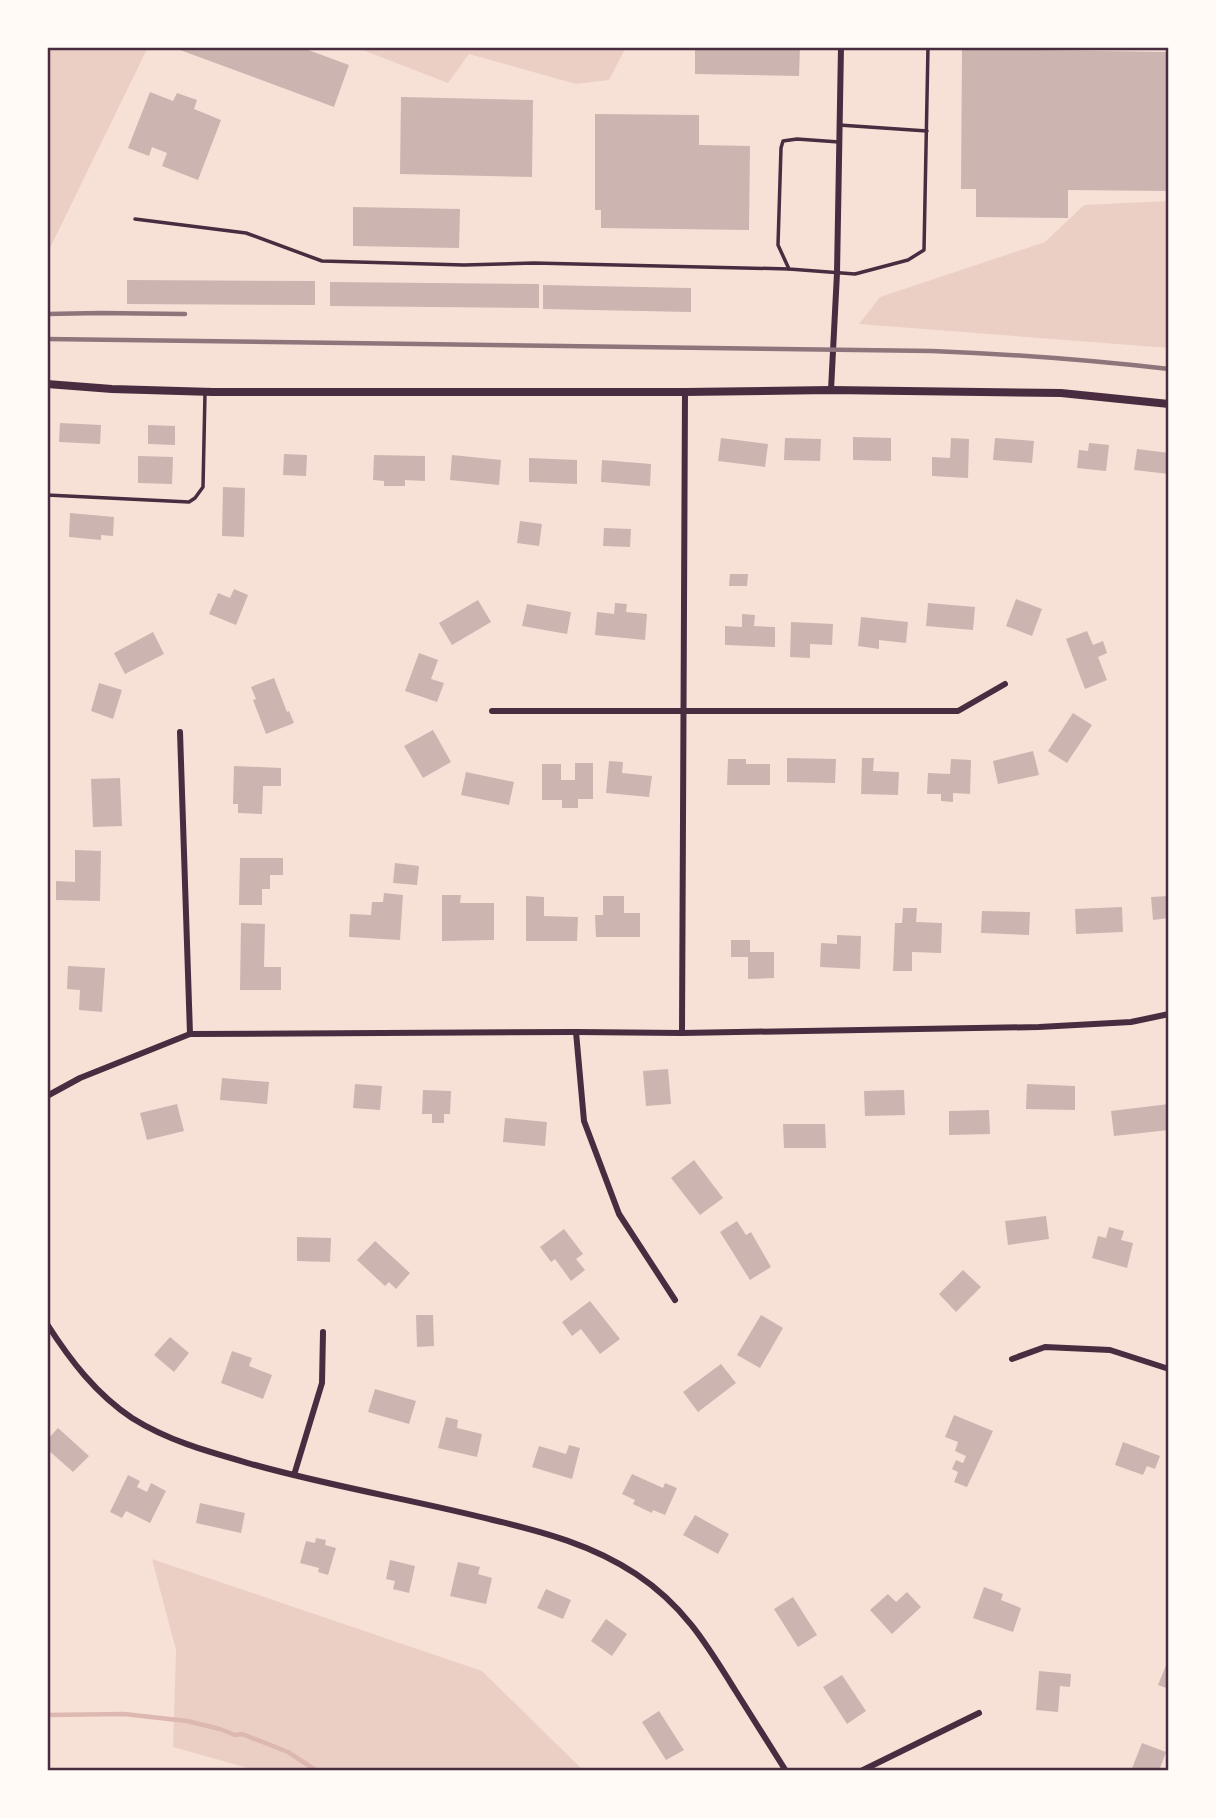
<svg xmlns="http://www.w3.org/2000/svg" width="1216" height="1818" viewBox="0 0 1216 1818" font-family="Arial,sans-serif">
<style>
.green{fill:#ebcfc5}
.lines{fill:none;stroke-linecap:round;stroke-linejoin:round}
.stream{stroke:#dcb8b0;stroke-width:4.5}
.building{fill:#ccb4b1}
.service{stroke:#4a2c40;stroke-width:3.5}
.minor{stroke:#4a2c40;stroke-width:6}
.tertiary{stroke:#4a2c40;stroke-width:8}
.rail{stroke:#8f747c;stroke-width:4.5}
.neatline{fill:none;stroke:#4a2c40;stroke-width:2.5}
</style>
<rect width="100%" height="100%" fill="#f7e1d7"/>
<g class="green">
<polygon points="47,47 148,47 47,254"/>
<polygon points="355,47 626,47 609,80 576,84 469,54 448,83"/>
<polygon points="1169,201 1169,348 859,324 880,297 1045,242 1084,205"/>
<polygon points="152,1559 482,1671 584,1771 259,1771 173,1747 176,1650"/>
</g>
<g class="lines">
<polyline class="stream" points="47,1715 124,1714 187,1721 220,1729 235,1735 242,1734 288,1752 317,1771"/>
</g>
<g class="building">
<polygon points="172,47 300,47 349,65 334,107"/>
<polygon points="695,47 800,47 799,76 695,74"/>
<polygon points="962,49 1169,52 1169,191 1068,190 1068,218 976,217 976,189 961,189"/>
<polygon points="150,92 173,101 177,93 197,100 194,109 221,120 198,180 162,166 167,153 152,147 149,156 128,148"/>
<polygon points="401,97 533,100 532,177 400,174"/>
<polygon points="595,114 699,115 699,145 750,146 749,230 601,228 601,210 595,210"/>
<polygon points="353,207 460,209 459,248 353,246"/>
<polygon points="127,280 315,281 315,305 127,304"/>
<polygon points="330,282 539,284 539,308 330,306"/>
<polygon points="543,285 691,288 691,312 543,309"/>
<polygon points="60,423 101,425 100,444 59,442"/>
<polygon points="148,425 175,426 175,445 148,444"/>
<polygon points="853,437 891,438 891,461 853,460"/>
<polygon points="721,438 768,444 765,467 718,461"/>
<polygon points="785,438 821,439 820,461 784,460"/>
<polygon points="951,438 969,439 968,478 932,476 932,457 950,458"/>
<polygon points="995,438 1034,441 1032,463 993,460"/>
<polygon points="1089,443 1109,445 1106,471 1077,468 1079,450 1088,451"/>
<polygon points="1137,449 1169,453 1169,474 1134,470"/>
<polygon points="284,454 307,455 306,476 283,475"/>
<polygon points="374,455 425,456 425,481 405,480 405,486 384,486 384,481 373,480"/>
<polygon points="452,455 501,460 499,485 450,480"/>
<polygon points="138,456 173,457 172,484 138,483"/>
<polygon points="529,458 577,460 577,484 529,482"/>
<polygon points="602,460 651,464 650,486 601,482"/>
<polygon points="223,487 245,488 244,537 222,536"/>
<polygon points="70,513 114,517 113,536 101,535 101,540 69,537"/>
<polygon points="520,521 542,524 539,546 517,543"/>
<polygon points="604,528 631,529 630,547 603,546"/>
<polygon points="730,574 748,574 747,586 729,586"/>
<polygon points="234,589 248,595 236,625 209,614 218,593 230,598"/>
<polygon points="1016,599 1042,609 1032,636 1006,626"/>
<polygon points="478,600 491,622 452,645 439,623"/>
<polygon points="615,603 627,604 626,612 647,614 645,640 595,635 597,612 614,614"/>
<polygon points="928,603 975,607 973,630 926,626"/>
<polygon points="527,604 571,612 567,634 522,626"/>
<polygon points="742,614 755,615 754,626 775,627 775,647 725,645 725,626 742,627"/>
<polygon points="861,617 908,622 906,643 879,640 879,649 858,646"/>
<polygon points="791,622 833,624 832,645 810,644 810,658 790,657"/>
<polygon points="1087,631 1093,645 1103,641 1107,653 1098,657 1107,680 1085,689 1066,639"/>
<polygon points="153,632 164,654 125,674 114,653"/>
<polygon points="419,653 438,660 431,679 444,683 437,702 405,691"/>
<polygon points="274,678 287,712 289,711 294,723 266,734 253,700 256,699 251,687"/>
<polygon points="99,683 122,690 113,719 91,711"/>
<polygon points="1073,713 1092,725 1067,763 1048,751"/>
<polygon points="433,730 451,762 423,778 404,746"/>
<polygon points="1033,751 1039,775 998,784 993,761"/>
<polygon points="787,758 836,759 835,783 787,782"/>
<polygon points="862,758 874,758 873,771 899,772 898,795 861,794"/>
<polygon points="728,759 746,759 746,764 770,764 770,785 727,785"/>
<polygon points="951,759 971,760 970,794 953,793 953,802 941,801 941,794 927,794 928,773 950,774"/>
<polygon points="609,761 623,762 622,773 652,776 649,797 606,793"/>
<polygon points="575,763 593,763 593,799 578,799 578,808 562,808 562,800 542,800 542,764 561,764 561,780 575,780"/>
<polygon points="234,766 281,768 281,786 263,786 262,814 238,813 238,804 233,804"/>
<polygon points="466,772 514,782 509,805 461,795"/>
<polygon points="120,778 122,826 93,827 91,779"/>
<polygon points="75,850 101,851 100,901 56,900 56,881 75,882"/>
<polygon points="240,858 283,858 283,875 270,875 270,889 262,889 262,905 239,905"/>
<polygon points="395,863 419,866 417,885 393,883"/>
<polygon points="384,893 403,895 400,940 349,937 350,914 371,915 372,902 383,902"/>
<polygon points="442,895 461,895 460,903 494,903 494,940 442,941"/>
<polygon points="526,896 544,897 544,916 578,917 577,941 526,941"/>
<polygon points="603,896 624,896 624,913 640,913 640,937 596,937 595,915 603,915"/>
<polygon points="1169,896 1169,918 1153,920 1151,897"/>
<polygon points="1122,907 1123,932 1076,934 1075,909"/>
<polygon points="903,908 917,908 916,922 942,923 941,953 912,952 912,971 893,971 895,923 902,923"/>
<polygon points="982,911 1030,912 1029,935 981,933"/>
<polygon points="241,923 265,924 264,967 281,967 281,990 240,990"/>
<polygon points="837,935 861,936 860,969 820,967 821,943 837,944"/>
<polygon points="731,940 750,940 750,952 774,952 774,978 748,979 748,957 731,957"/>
<polygon points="68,966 105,968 102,1012 79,1010 80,990 67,989"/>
<polygon points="668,1069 671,1104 646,1106 643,1071"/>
<polygon points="222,1078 269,1082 267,1104 220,1100"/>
<polygon points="355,1084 382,1086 380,1110 353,1108"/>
<polygon points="1027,1084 1075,1086 1075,1110 1026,1109"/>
<polygon points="423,1090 451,1091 450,1114 444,1114 444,1123 432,1123 432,1114 422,1114"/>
<polygon points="904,1090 905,1115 865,1116 864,1091"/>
<polygon points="177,1104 184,1131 147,1140 140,1113"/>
<polygon points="1169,1104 1169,1130 1114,1136 1111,1111"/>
<polygon points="989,1110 990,1134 949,1135 949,1111"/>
<polygon points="505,1118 547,1122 545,1146 503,1142"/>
<polygon points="783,1124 825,1124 826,1148 784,1148"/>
<polygon points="694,1160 723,1198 700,1215 671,1178"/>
<polygon points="1046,1216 1049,1239 1008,1245 1005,1221"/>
<polygon points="737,1221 746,1235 751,1232 771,1267 750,1280 720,1232"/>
<polygon points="1109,1227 1124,1231 1121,1240 1133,1243 1127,1268 1092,1258 1098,1236 1106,1238"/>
<polygon points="564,1229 583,1254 576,1259 585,1270 571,1281 555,1259 551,1262 540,1247"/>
<polygon points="297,1237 331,1238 330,1262 297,1261"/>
<polygon points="375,1241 410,1273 396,1289 389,1282 385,1286 357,1260"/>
<polygon points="963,1270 981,1287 956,1312 939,1294"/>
<polygon points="590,1301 620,1339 600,1354 581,1329 572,1336 562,1322"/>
<polygon points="416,1315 433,1315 434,1346 417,1347"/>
<polygon points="761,1315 783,1328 760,1368 737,1355"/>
<polygon points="170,1337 189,1353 174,1372 154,1355"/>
<polygon points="232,1351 252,1358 249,1366 272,1375 263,1399 221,1383"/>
<polygon points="721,1364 736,1383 698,1412 683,1392"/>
<polygon points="375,1389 416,1401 409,1424 368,1412"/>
<polygon points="954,1415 993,1431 967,1487 954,1482 958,1472 952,1469 956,1460 963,1463 966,1456 955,1451 958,1442 945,1437"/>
<polygon points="446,1417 458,1420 457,1428 482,1434 477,1457 438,1448"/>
<polygon points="58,1428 89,1456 73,1472 47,1449 47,1440"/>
<polygon points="1123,1442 1160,1456 1155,1469 1147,1466 1143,1475 1115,1465"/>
<polygon points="569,1445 580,1448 572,1479 532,1467 539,1446 566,1454"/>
<polygon points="632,1474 663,1488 665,1483 677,1488 665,1515 653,1510 652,1513 633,1504 635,1500 622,1494"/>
<polygon points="128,1475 140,1481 137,1487 147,1492 151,1483 166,1491 150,1523 126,1511 122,1518 110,1512"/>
<polygon points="200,1503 245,1513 241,1533 196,1523"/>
<polygon points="695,1515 729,1534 718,1554 683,1535"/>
<polygon points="316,1538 326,1540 325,1545 336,1548 328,1575 318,1572 319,1568 300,1563 306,1541 315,1543"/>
<polygon points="390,1560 415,1566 409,1593 393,1589 395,1581 386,1579"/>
<polygon points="458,1562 480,1567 478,1574 492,1578 486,1604 450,1596"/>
<polygon points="984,1587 1003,1594 1001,1600 1021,1608 1013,1632 973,1618"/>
<polygon points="546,1589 571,1600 563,1619 537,1608"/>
<polygon points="907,1592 921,1607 892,1634 870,1610 888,1594 896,1602"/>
<polygon points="793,1597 817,1635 798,1647 774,1609"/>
<polygon points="606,1619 627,1634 612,1656 591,1641"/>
<polygon points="1169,1658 1169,1689 1158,1685"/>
<polygon points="1039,1671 1071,1674 1070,1687 1060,1686 1058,1712 1036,1710"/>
<polygon points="842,1675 866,1711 847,1724 823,1687"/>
<polygon points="659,1711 684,1750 666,1760 642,1722"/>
<polygon points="1142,1743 1166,1752 1159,1771 1131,1771"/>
</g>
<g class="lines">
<g class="service">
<polyline points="839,125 927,131"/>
<polyline points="839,142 797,139 783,141 781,148 778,245 789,269 855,274 908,260 924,250 928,47"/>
<polyline points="135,219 246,233 322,261 464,265 534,263 789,269"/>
<polyline points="47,495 189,502 195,498 203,487 205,393"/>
</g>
<g class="minor">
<polyline points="831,390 837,273 841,47"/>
<polyline points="492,711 958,711 1005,684"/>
<polyline points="180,732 190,1034"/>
<polyline points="576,1032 584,1121 619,1214 675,1300"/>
<polyline points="682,1033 685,392"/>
<polyline points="47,1096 80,1078 190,1034 576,1032 682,1033 1039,1027 1131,1022 1169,1014"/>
<path d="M47 1324C70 1360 96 1394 132 1418 170 1442 213 1453 255 1465 334 1487 414 1500 493 1520 544 1532 592 1545 636 1574 683 1605 706 1643 735 1690 752 1717 769 1744 786 1771"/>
<polyline points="1012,1359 1045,1347 1110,1350 1169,1369"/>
<polyline points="294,1475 322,1383 323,1332"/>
<polyline points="861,1771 979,1713"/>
</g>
<polyline class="tertiary" points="47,384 112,389 213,392 685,392 831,390 1061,393 1169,404"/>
<g class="rail">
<polyline points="47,314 100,313 185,314"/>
<path d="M47 339 932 351C1012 354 1090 360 1169 369"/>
</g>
</g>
<rect width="1216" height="1818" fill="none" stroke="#fffaf5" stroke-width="98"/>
<rect x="49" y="49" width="1118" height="1720" class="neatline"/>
</svg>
